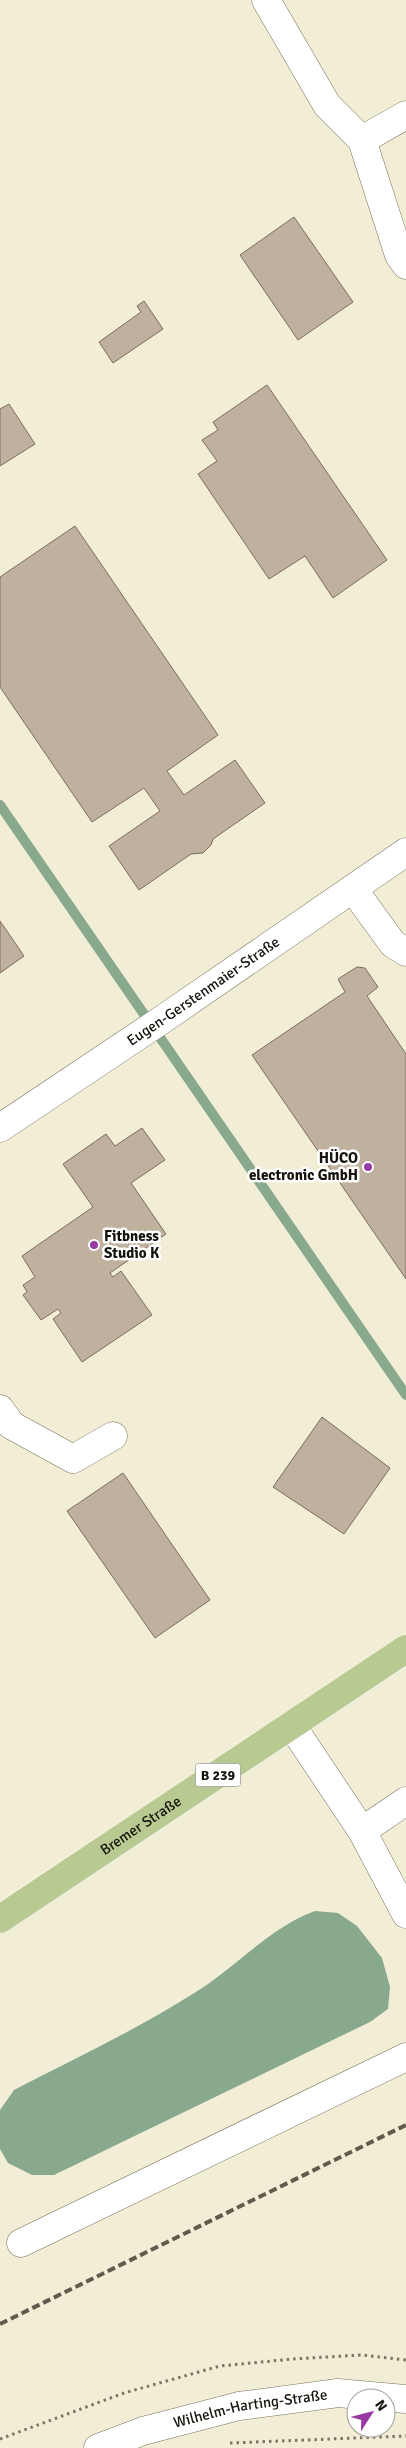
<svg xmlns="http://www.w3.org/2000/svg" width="406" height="2448" viewBox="0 0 406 2448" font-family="Signika,sans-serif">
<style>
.water{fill:#89a98f}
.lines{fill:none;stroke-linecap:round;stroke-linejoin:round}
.stream{stroke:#89a98f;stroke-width:10}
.building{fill:#c0b09e;stroke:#7c6d5c}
.minor-casing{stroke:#77735e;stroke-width:29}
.major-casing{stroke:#fff;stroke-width:29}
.path{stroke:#7a7767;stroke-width:3;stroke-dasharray:2.5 4;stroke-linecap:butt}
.minor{stroke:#fff;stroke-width:28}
.major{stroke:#b8c991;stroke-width:28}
.rail{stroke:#5f5c4e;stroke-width:4;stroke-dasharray:8 4;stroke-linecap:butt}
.poi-dot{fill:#983aa3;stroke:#fff;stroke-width:2}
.labels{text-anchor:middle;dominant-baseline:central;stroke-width:5;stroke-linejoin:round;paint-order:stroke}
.shield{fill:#fff;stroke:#5b5a54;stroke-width:1}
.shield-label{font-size:14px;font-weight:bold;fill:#15130b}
.street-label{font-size:15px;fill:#15130b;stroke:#fff}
.poi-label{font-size:15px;font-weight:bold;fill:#15130b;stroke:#fff;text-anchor:end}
</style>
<rect width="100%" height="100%" fill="#f2edd5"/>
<path class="water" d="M315 1911 338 1913 357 1926 382 1958 390 1987 388 2009 370 2022 54 2175H32L8 2163 0 2149V2110L14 2090C76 2058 140 2028 199 1990 238 1965 271 1927 315 1911Z"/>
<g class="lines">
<polyline class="stream" points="0,805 406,1395"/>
</g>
<g class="building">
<polygon points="294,217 353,302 298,340 240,255"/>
<polygon points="144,301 163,329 113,363 99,342 141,312 137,306"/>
<polygon points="267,385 387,560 333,598 305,556 269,579 198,474 217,461 202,440 218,430 213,422"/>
<polygon points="9,404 35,444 0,466 0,409"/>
<polygon points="75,526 218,735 167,771 184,795 235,760 265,803 213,839 211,845 203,853 191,854 139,890 109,846 160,811 144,788 92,822 0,687 0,577"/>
<polygon points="0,921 24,956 0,973"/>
<polygon points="357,967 365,968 378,987 367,996 406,1054 406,1279 252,1055 345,992 338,979"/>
<polygon points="142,1128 165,1160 131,1183 166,1234 110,1273 113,1277 121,1271 152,1315 82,1362 53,1319 61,1313 58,1309 41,1320 23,1295 27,1292 23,1285 35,1277 22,1256 93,1207 63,1164 106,1134 115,1146"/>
<polygon points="322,1417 390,1468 344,1534 273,1487"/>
<polygon points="123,1473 210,1600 155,1638 67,1511"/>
</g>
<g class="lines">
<defs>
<g id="minor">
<polyline points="266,0 327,105 362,140"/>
<polyline points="362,140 399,255 406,265"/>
<polyline points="362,140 406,115"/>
<polyline points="353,889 393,944 406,952"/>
<path id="s1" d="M0 1128 166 1017 406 852"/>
<polyline points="0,1409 11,1425 73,1459 113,1436"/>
<polyline points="292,1726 362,1831 406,1914"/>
<polyline points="362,1831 406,1801"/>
<polyline points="21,2243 406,2057"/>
<path id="s2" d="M98 2448 143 2431 239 2406 338 2393 406 2399"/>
</g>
<g id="major">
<path id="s3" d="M0 1919 406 1649"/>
</g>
</defs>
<use href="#minor" class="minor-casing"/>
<use href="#major" class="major-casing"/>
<g class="path">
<polyline points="0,2439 124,2393 220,2366 292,2359 362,2355 406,2360"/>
<polyline points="230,2443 406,2436"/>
</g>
<use href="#minor" class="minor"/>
<use href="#major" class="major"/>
<polyline class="rail" points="0,2324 406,2125"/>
</g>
<g class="poi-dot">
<circle cx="368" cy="1167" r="5"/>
<circle cx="94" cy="1245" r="5"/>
</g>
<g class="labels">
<rect class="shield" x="195.5" y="1763.5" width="45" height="23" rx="4"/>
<g class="shield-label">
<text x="218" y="1775">B 239</text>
</g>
<g class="street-label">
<text stroke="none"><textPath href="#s1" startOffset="245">Eugen-Gerstenmaier-Straße</textPath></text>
<text stroke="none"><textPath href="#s3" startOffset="169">Bremer Straße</textPath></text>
<text stroke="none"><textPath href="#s2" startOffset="158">Wilhelm-Harting-Straße</textPath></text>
</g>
<g class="poi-label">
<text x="358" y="1158">HÜCO<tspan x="358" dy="17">electronic GmbH</tspan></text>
<text x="104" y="1236" text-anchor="start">Fitbness<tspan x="104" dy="17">Studio K</tspan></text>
</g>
</g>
<g transform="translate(371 2413) rotate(54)"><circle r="24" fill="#ffffff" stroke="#a1a19d"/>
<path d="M0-4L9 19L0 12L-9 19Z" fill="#983aa3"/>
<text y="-8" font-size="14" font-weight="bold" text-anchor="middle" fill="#15130b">N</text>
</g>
</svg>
